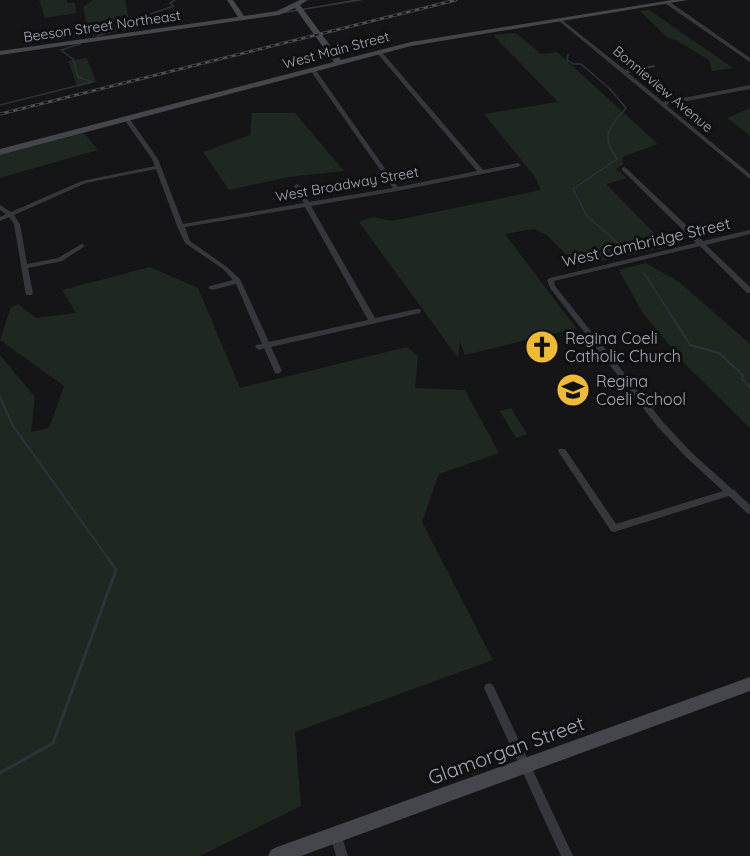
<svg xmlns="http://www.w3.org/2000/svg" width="750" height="856" viewBox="0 0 750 856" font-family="Quicksand,sans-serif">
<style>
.green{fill:#1f2721}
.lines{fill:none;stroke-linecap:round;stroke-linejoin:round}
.stream-far2{stroke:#2b333b;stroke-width:1.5}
.stream-far1{stroke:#2b333b;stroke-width:2}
.stream{stroke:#2b333b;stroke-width:3}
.street{fill:#36373c;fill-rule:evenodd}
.secondary{fill:#44464c;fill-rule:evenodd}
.rail-casing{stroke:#4b4d53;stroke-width:3}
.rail{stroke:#101012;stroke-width:1.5;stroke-dasharray:4.5;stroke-linecap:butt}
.labels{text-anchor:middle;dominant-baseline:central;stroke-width:6;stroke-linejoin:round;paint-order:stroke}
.far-street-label{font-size:14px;fill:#a7abb7;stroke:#101012}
.street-label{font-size:16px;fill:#a7abb7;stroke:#101012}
.poi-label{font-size:16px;fill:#a7abb7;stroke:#101012;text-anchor:start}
.near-street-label{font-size:20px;fill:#a7abb7;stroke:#101012}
</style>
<rect width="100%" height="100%" fill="#151517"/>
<g class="green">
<polygon points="39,0 67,0 67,3 75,3 76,13 45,18"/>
<polygon points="93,0 125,0 131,29 93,36 87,26 83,7"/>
<polygon points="649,10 733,68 712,71 709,60 676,40 668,38 640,11"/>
<polygon points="516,33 541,54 557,52 658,144 622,157 623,164 616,169 627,178 606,184 668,247 577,266 547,235 534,229 505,234 576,328 465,355 460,341 458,358 359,222 372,217 392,221 541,190 535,177 484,114 558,102 493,35"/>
<polygon points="87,58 96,82 78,87 68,61"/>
<polygon points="750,108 750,136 727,118"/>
<polygon points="252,113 295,113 344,171 288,177 229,190 203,152 250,135"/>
<polygon points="84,133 98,150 0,178 0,155"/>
<polygon points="646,263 679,282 750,344 750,428 687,366 642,312 619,270"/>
<polygon points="150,267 198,288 240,388 407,347 418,356 415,388 465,390 499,453 439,474 422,522 493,660 295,732 301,806 200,856 0,856 0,355 35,397 31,432 49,428 64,386 0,340 11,307 18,304 36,318 76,313 62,290"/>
<polygon points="511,408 527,434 516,438 500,411"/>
</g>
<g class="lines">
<g class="stream-far2">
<polyline points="97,36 142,22 150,14 174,6 170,3 175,0"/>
<path d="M568 55 567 60 573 64H581L610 89 626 108C609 128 600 135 617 159L573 189 587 216 626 250"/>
<polyline points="0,105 92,82 78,77 73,59 61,50 80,44"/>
<polyline points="644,273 680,329"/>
</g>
<g class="stream-far1">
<polyline points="679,327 690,345 719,353 743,375 742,379 750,387"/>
<polyline points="0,397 13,426 110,561"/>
</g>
<polyline class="stream" points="0,773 53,743 116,570 109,560"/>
<g class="street">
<polygon points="353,0 364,0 279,14 277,13"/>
<polygon points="666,2 670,2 750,58 750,62 666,4"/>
<polygon points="561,19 625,70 655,65 655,67 628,73 663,102 750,85 750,89 666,105 750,174 750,179 559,21 559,20"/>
<path d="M379 50 381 51 483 170 518 163 521 165 518 167 397 191 311 206 375 318 417 309H420L421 311 420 313 271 347 282 371 278 374 275 373 264 348 259 350 255 347 256 345 262 344 236 284 212 290 208 288 210 286 233 280 223 269 185 243 177 226 156 169 86 183 14 215 20 224 27 264 58 258 80 245 82 244 85 246 62 261 28 268 33 293 32 295H26L14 224 9 217 0 221V217L6 214 0 210V205L11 212 82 181 155 166 152 159 124 119 125 118H129L158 159 183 224 304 203 294 186 297 184 300 186 309 202 393 188 310 70 313 68 315 69 398 187 477 171 377 53 376 52ZM305 207 368 320 269 342 240 279 227 267 190 241 185 227Z"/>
<polygon points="624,167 626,168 703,241 750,230 750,234 706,245 750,287 750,293 747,293 700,246 554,281 555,286 663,422 691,452 732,489 735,490 736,492 750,505 750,514 747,513 729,496 614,532 611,531 558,451 559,449 565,449 616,524 723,491 685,456 657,426 550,288 547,280 550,278 696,243 622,170 622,168"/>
<polygon points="489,683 493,685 573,856 561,856 484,688 485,685"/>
<polygon points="336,829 340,831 348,856 336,856 330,835 332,831"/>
</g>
<g class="secondary">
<polygon points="227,0 233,0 244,16 277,11 300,0 308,0 300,5 341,60 411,42 672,0 688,0 411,46 0,155 0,149 334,62 295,8 279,15 0,55 0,51 238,17"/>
<polygon points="750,677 750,691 301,856 268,856 271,850 277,847"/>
</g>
<defs>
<polyline id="rail" points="0,114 456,0"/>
</defs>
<use href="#rail" class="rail-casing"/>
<use href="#rail" class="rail"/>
</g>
<defs>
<symbol id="church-disc" viewBox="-11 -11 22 22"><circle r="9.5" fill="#efbb35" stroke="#101012"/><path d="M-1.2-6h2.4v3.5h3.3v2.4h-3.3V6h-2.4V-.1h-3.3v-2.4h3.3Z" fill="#111"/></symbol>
<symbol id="school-disc" viewBox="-11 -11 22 22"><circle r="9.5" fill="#efbb35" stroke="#101012"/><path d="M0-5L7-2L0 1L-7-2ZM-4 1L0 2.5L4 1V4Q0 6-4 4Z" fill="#111"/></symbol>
</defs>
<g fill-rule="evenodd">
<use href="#church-disc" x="523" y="328" width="38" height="38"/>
<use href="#school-disc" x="554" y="371" width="38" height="38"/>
</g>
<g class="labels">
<g class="far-street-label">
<text transform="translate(102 26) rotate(-8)">Beeson Street Northeast</text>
<text transform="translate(336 50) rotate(-15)">West Main Street</text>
<text transform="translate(663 89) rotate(40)">Bonnieview Avenue</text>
<text transform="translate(347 184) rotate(-10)">West Broadway Street</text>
</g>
<g class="street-label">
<text transform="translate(646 242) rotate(-13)">West Cambridge Street</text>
</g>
<g class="poi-label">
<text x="565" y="338">Regina Coeli<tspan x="565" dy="18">Catholic Church</tspan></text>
<text x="596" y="381">Regina<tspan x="596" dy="18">Coeli School</tspan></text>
</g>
<g class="near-street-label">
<text transform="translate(506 750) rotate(-20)">Glamorgan Street</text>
</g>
</g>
</svg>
